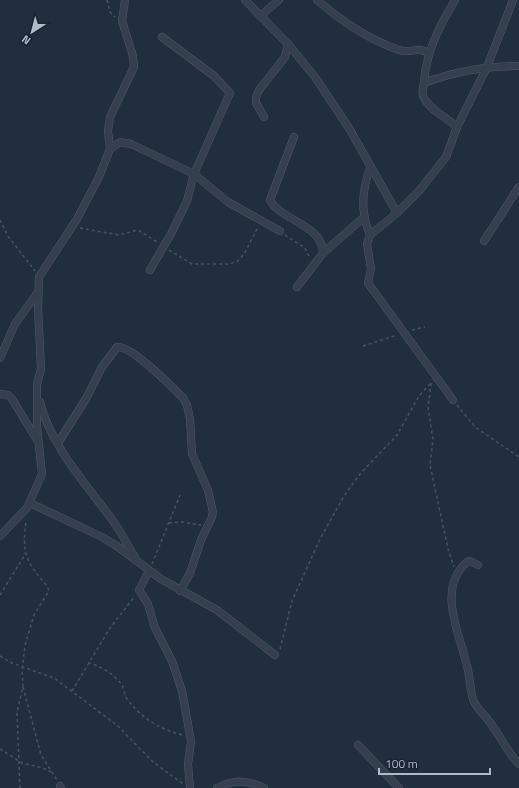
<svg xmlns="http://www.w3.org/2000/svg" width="519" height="788" viewBox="0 0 519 788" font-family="'Titillium Web',sans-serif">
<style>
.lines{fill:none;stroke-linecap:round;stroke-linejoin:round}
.minor-casing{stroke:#505a68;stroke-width:8}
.path{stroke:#41595c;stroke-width:1.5;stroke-dasharray:3 3;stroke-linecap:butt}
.minor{stroke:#353f4e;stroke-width:7}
</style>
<rect width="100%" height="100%" fill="#212e3e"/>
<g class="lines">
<defs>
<g id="minor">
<polyline points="245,0 288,44 315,77 349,128 397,213"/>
<path d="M317 0C340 20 370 40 399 50 410 54 416 46 429 53"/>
<path d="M455 0C439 27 426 52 424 83 423 88 421 94 424 98 430 110 447 118 457 127"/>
<polyline points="260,16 279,0"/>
<path d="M424 83C455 71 486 66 519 66"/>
<polyline points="264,117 256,103 256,97 259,90 285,57 288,44"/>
<path d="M294 137 270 200C280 220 323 225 323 253"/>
<polyline points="110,149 108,131 110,117 134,67 133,56 122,21 125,0"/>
<path d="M370 235C360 211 362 191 370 168"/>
<polyline points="484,241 519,187"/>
<polyline points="150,270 172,232 187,201 194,174 230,93 214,76 162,37"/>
<polyline points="297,287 323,253 363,218"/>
<polyline points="0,358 15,324 38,292"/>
<polyline points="0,394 8,395 12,399 37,440"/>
<polyline points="453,400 368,283 371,269 367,244 370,235 397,213 419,191 446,157 457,127 487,67 513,0"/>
<path d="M40 402C50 445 87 485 113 521 121 532 127 545 135 557"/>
<path d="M58 443 87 397 102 367 117 347C131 345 172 387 183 398L187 405 190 419 192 454 208 490 213 512 212 517 201 540 190 573 180 591"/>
<polyline points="30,503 102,537 117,546 161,579 217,610 275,655"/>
<polyline points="0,536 27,508 42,474 37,426 37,384 41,369 38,307 39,277 77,219 99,177 110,149 120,142 131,144 194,174 228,202 280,231"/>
<path d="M478 565 470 561 467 562C436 589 460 634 467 666 470 675 470 694 474 702 478 710 486 716 491 724 501 737 507 752 519 764"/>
<polyline points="149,571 139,590 148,604 155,628 172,661 182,691 191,741 188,764 190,788"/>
<polyline points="358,745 399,788"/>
<polyline points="60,786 61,788"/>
<path d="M217 788C235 779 247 780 264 788"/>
</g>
</defs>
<use href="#minor" class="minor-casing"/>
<g class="path">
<polyline points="107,0 110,12 115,17"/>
<polyline points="0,220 8,236 35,271"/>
<polyline points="80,228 119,235 138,230 157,242"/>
<polyline points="285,235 305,248 310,258"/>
<polyline points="169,250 192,264 229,264 238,261 244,254 258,227"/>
<polyline points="412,330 425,327"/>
<polyline points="363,346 397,335"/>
<polyline points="431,383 428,408 433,439 430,465 448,549 454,567"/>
<polyline points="457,405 475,427 519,457"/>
<polyline points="169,523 182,522 201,525"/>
<polyline points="152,564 180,495"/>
<polyline points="0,595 26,553"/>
<polyline points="280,649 292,601 320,539 344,496 360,474 397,435 419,396 432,382"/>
<polyline points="0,656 12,663 54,678 118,726 153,762 183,784"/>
<path d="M88 663C100 665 115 675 122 685 124 689 124 695 127 699 141 718 161 730 183 735"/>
<polyline points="23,687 41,755 57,780"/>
<polyline points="72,691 110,628 135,596"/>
<polyline points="0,749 22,763 43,768 51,772"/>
<path d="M20 788 17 713 23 685 22 672 25 645 34 615 49 591 47 586C25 560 22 554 26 520"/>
</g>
<use href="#minor" class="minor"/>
</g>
<g transform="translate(32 32) rotate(216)" stroke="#1a2432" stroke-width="3" paint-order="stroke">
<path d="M0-3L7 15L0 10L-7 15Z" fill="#b1bac9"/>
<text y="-6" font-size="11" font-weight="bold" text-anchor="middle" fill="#b1bac9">N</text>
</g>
<path d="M379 768v6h111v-6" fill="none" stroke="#b1bac9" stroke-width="2"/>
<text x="385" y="768" font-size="12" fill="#b1bac9" stroke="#1a2432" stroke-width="3" paint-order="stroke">100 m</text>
</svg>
